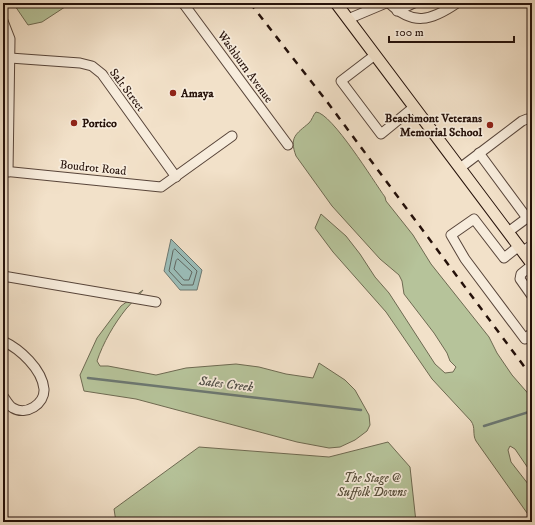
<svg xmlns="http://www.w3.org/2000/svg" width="535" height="525" viewBox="0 0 535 525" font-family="'IM FELL DW Pica',serif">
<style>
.green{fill:#b6c39a;stroke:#6e6a52}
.water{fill:#9bbdb8;stroke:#6c7872}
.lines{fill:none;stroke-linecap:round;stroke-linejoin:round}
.shore{stroke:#606761;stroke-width:1}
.stream{stroke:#6c7872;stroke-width:2.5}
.minor-casing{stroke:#58453a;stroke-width:11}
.major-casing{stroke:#25110a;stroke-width:13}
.minor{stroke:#f7ecdc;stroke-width:9}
.major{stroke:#f2e1c9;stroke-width:11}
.rail{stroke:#25110a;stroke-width:2.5;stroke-dasharray:7 7;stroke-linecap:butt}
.poi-dot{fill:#8f2418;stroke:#f7ecdc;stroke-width:1.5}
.labels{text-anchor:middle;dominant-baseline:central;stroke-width:3.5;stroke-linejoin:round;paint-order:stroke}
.street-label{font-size:12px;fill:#25110a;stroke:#f7ecdc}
.poi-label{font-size:12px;font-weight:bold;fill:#25110a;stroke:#f7ecdc;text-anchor:start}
.park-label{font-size:12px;font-style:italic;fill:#584f3c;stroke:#f7ecdc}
.water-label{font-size:13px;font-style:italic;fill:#4e4d47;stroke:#f7ecdc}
</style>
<rect width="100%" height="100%" fill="#f2e1c9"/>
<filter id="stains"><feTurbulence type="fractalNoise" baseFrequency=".005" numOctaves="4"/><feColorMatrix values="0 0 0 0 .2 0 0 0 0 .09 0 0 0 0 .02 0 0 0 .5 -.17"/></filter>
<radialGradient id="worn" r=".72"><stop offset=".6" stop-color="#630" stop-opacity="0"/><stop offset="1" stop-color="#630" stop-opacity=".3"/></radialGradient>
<g class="green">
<polygon points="13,3 71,3 42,22 28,25"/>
<path d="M316 112C332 113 374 182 385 197L386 201 413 235 431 264 489 337 497 353 512 375 532 398V474L515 449 510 446 508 450 511 462 532 489V520L476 441C472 434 476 428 471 421L432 379 386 312 333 252 315 228 321 214 346 236 360 254 375 277 389 293 435 364 445 373 453 372 456 367 450 361 447 353 434 333 404 294 402 281 399 275 380 259 332 206 296 156C289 137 296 134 309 123 312 120 313 115 316 112Z"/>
<path d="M143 290C138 297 132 302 126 309 114 324 103 343 97 361L100 366H108L156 375 186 368 236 364 259 367 286 374 313 378 319 363 345 380 355 390 369 415 370 425 367 431 355 440 340 447 329 448 297 442 136 399 84 391 80 375 97 338 121 306Z"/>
<polygon points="388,442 410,467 416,522 116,522 114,509 199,447 329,457"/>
</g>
<polygon class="water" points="171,239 202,270 197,290 180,290 164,271"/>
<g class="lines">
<g class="shore">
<polygon points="175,249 197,271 193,285 182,285 169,271 173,251"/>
<polygon points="178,259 192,272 189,280 184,280 174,269 176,261"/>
</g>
<g class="stream">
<polyline points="88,378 361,410"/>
<polyline points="484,426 532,411"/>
</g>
<defs>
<g id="minor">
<polyline points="183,3 288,145"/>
<path d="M389 3C413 26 431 21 457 3"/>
<polyline points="397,11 414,3"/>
<polyline points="348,19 386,3"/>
<polyline points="3,21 10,39 8,172"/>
<polyline points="375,55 341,81 381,134 414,107"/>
<polyline points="10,58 80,63 92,66 102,74 176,177"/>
<polyline points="479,153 527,218"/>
<polyline points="460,168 522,121 527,119 532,121"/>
<polyline points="3,171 161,187 232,136"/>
<polyline points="508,232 531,215"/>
<polyline points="519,246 504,258 474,219 451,235 465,259 525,339 532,333"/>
<polyline points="523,251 532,245"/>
<polyline points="532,265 521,274 520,279 532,296"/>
<polyline points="3,276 156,302"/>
<path d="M3 341C20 349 42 369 44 389 45 404 26 416 13 408 9 406 6 400 3 396"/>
</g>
<polyline id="major" points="336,3 532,264"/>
</defs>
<use href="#minor" class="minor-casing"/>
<use href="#major" class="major-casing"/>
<use href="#minor" class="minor"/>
<use href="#major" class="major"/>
<polyline class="rail" points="250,3 328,103 532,377"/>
</g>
<g class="poi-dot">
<circle cx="173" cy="93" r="4"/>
<circle cx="74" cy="123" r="4"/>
<circle cx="490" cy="125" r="4"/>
</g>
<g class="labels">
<g class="street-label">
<text transform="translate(245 67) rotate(54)">Washburn Avenue</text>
<text transform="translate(127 90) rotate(53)">Salt Street</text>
<text transform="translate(93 168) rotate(6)">Boudrot Road</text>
</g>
<g class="poi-label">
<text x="181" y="93">Amaya</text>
<text x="482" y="118" text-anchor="end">Beachmont Veterans<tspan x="482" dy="14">Memorial School</tspan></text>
<text x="82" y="123">Portico</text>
</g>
<g class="park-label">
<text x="372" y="478">The Stage @<tspan x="372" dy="14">Suffolk Downs</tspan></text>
</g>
<g class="water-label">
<text transform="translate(226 384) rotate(7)">Sales Creek</text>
</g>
</g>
<rect width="535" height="525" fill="none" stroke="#f2e1c9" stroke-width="16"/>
<rect x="4" y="4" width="527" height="517" fill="none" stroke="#25110a" stroke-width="2"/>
<rect x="8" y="8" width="519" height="509" fill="none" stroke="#25110a"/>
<path d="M389 36v6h125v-6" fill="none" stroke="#25110a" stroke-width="2"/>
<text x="395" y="36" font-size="12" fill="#25110a" stroke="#f7ecdc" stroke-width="3" paint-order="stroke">100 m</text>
<rect width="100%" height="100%" filter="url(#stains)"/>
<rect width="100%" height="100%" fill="url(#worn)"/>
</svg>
